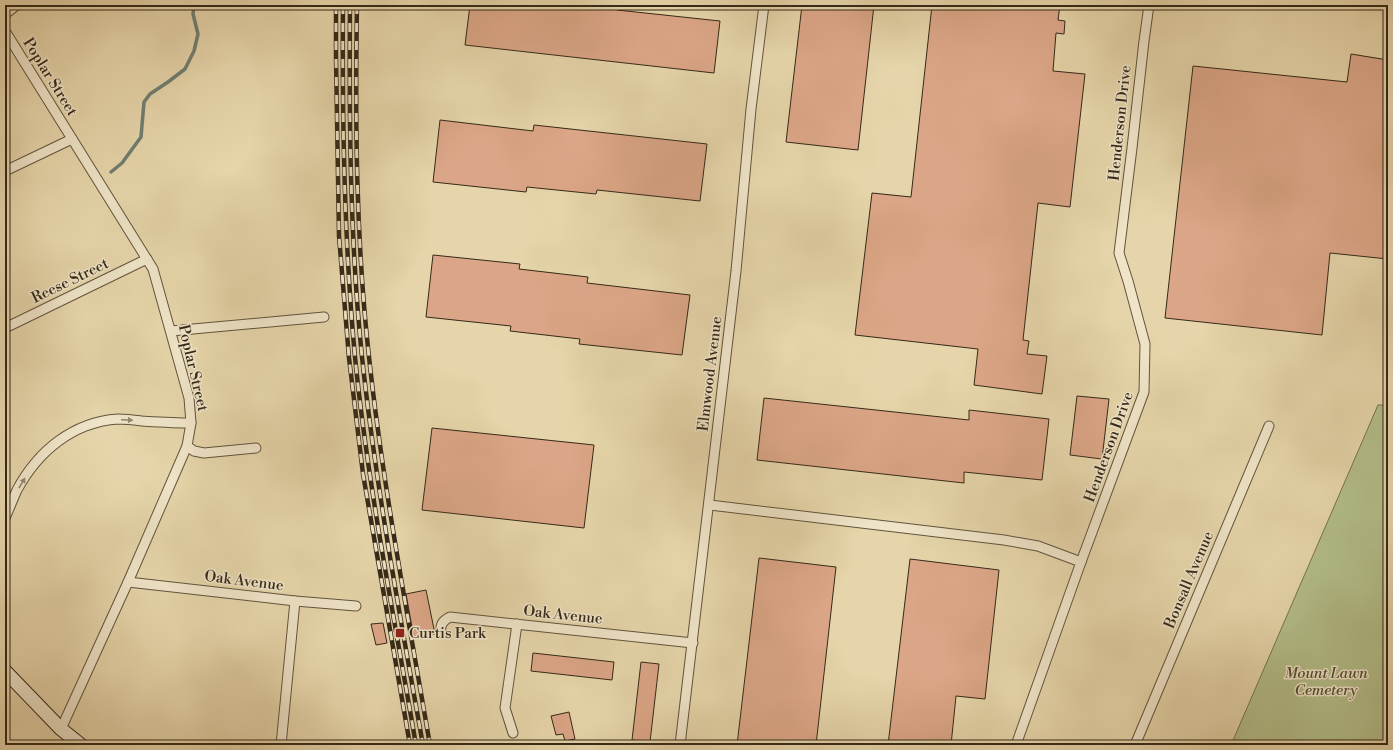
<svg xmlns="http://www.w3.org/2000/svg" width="1393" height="750" viewBox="0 0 1393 750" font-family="'Libre Bodoni',serif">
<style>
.green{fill:#b3be8a;stroke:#747451}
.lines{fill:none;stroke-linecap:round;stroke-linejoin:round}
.stream{stroke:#707f73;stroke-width:3.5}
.building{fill:#dba687;stroke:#352918}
.street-casing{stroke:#61543c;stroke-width:11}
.secondary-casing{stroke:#352918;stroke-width:15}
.street{stroke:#efe4c8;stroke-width:9}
.secondary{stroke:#efe4c8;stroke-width:13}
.rail-casing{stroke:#352918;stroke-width:4.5}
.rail{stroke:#efe4c8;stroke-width:3;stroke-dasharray:9;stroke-linecap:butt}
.oneway{fill:#928670}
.poi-dot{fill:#8f2418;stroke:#efe4c8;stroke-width:1.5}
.labels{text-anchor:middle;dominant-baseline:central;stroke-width:3;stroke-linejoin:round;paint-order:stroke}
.street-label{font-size:15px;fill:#352918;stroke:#efe4c8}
.poi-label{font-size:15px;fill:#352918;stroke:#efe4c8;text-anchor:start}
.park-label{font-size:15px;font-style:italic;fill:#544e34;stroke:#efe4c8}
</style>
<rect width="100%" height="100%" fill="#e6d5aa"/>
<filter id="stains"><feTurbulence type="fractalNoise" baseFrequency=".005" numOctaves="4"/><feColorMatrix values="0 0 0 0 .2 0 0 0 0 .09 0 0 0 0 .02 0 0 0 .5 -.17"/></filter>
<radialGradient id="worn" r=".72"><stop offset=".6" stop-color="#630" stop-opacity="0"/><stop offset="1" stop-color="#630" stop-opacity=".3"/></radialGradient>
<polygon class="green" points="1378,405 1388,405 1388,745 1231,745"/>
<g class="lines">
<polyline class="stream" points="111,172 122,163 141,137 144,102 150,94 168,82 185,69 194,51 198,34 193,14 194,5"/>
</g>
<g class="building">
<polygon points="470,5 618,5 617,10 720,21 714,73 465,45"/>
<polygon points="802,5 874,5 858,150 786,142"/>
<polygon points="932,5 1060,5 1058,20 1065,21 1064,34 1056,33 1053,71 1085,74 1070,207 1038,203 1023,340 1029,341 1027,354 1047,356 1042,394 974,385 978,349 855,335 872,193 911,197"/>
<polygon points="1351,54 1388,60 1388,259 1330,253 1322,335 1165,318 1193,66 1347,82"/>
<polygon points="440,120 533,131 534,125 707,144 700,201 597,190 596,194 527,187 526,192 433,182"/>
<polygon points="433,255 520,264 519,269 588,277 587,283 690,295 682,355 579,344 580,339 510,331 511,326 426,317"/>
<polygon points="1077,396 1109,399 1102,459 1070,455"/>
<polygon points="764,398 969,420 969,410 1049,419 1042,480 964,472 964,483 757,460"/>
<polygon points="432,428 594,445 584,528 422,510"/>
<polygon points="759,558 836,567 816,745 737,745"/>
<polygon points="910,559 999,570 985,699 956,696 951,745 888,745"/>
<polygon points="426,590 435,634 414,638 406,594"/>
<polygon points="383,623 387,643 376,645 371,624"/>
<polygon points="533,653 614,662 612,680 531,671"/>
<polygon points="641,662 659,664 650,742 632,740"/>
<polygon points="569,712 575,739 565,741 563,734 556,735 551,716"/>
</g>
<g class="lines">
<defs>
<g id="street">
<polyline points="5,14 17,5"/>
<polyline points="5,31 153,269 189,398 191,423 187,446 128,582 61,729"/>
<polyline points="5,171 72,139"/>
<polyline points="5,328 147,259"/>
<polyline points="171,331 324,317"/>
<polyline points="187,446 194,451 204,453 256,448"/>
<polyline points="710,505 1004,540 1038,546 1081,562"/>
<path d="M5 518C9 509 13 499 17 490 38 451 73 422 118 419 126 419 134 420 142 421 159 422 175 423 191 423"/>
<polyline points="128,582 295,601 356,606"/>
<path d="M441 633C440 625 442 621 450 617L693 643"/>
<polyline points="513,733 505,708 517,624"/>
<polyline points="281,745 295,601"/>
<polyline points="680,745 736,271 751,109 764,5"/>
<polyline points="1016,745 1081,562 1144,392 1145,344 1128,281 1119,253 1132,148 1144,41 1149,5"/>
<polyline points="1135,745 1269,426"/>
</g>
<polyline id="secondary" points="5,671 61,729 81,745"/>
</defs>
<use href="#street" class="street-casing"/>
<use href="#secondary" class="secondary-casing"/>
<use href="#street" class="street"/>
<use href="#secondary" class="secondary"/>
<defs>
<g id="rail">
<polyline points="336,5 336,58 339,236 349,358 363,474 410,745"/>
<path d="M343 5C342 122 344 240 355 357 368 487 394 616 416 745"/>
<path d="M350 5C349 122 350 240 362 357 376 487 400 616 423 745"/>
<path d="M357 5C355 122 356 240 369 357 383 487 408 616 430 745"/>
</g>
</defs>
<use href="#rail" class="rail-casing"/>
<use href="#rail" class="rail"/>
</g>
<defs><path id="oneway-solid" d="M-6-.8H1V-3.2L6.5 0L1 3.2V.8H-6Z"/></defs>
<g class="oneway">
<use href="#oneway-solid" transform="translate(127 420) rotate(3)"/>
<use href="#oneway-solid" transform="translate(22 483) rotate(-59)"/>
</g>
<rect class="poi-dot" x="395" y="628" width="10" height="10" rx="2"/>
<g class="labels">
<g class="street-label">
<text transform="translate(50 77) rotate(58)">Poplar Street</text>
<text transform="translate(1120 123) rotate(-84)">Henderson Drive</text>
<text transform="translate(70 281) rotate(-26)">Reese Street</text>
<text transform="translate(193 368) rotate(77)">Poplar Street</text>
<text transform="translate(710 374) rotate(-83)">Elmwood Avenue</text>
<text transform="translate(1109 447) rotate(-70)">Henderson Drive</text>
<text transform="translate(1189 580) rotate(-67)">Bonsall Avenue</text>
<text transform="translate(244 581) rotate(7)">Oak Avenue</text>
<text transform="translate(563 615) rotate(6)">Oak Avenue</text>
</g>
<g class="poi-label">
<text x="409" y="633">Curtis Park</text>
</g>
<g class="park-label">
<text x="1326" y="673">Mount Lawn<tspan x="1326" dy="17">Cemetery</tspan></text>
</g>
</g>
<rect width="1393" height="750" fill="none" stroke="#e6d5aa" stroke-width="20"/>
<rect x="6" y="6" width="1381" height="738" fill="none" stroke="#352918" stroke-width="2"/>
<rect x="10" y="10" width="1373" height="730" fill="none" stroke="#352918"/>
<rect width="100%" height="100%" filter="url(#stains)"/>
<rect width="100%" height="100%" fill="url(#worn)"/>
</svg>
